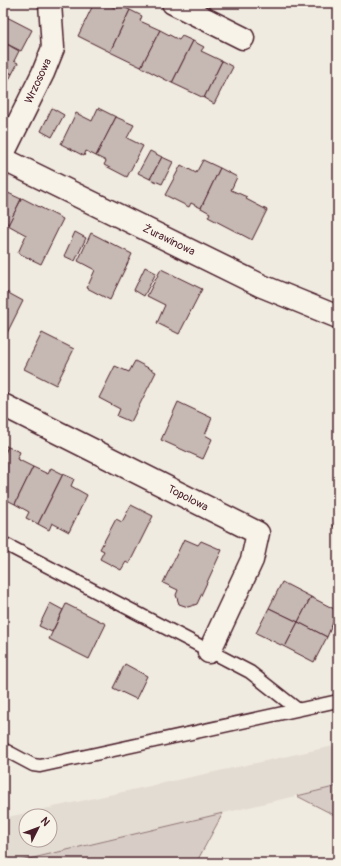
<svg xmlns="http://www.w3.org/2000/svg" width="341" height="866" viewBox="0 0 341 866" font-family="Pangolin,sans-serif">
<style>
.built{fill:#e3dcd2;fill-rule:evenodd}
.green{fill:#d8cdc6;stroke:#917678}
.building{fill:#c6b8b3;stroke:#4a1f2b}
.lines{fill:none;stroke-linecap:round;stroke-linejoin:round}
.lane-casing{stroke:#4a1f2b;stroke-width:15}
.street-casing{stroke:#4a1f2b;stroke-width:25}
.lane{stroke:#f7f3e8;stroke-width:12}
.street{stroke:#f7f3e8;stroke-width:22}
.labels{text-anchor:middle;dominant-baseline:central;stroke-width:3;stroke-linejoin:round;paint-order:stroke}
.street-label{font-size:11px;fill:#4a1f2b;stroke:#f7f3e8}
</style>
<rect width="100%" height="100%" fill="#f0ebe0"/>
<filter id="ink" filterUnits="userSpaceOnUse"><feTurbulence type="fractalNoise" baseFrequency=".025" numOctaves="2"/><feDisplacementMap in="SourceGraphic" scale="8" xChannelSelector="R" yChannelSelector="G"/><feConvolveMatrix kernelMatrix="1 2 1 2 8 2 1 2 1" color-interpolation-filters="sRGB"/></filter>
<g filter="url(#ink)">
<path class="built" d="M338 745V786L12 863H3V818ZM26 816H50V840H26Z"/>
<g class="green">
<polygon points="338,786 338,817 297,796"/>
<polygon points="223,813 196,863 12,863 198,819"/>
</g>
<g class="building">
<polygon points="94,3 105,3 117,9 119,5 130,10 110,52 78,36"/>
<polygon points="130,10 142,16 140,21 160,30 141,67 110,52"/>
<polygon points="3,15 32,30 21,51 3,42"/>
<polygon points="160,30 179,40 182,36 193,41 172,83 141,67"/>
<polygon points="193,41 204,47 201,51 222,61 204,98 172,83"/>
<polygon points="3,42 19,51 14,61 18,63 12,74 3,69"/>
<polygon points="222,61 233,67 214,104 204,98"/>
<polygon points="3,69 12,74 7,84 3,82"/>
<polygon points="52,108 64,115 52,137 41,131"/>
<polygon points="98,108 116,117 96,156 86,151 84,156 61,144 76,113 92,121"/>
<polygon points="116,117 134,125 127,138 143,146 127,177 104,165 106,161 96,156"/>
<polygon points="150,151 162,157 150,179 138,173"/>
<polygon points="162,157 173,162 162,184 150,179"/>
<polygon points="203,160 220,168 201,208 191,203 189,207 165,195 181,165 196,173"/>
<polygon points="220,168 237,177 231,190 247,197 246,199 267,210 252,240 208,217 210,213 201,208"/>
<polygon points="8,193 21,199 9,224 3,221 3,203"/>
<polygon points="22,198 63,219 41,264 18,253 26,235 8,225"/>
<polygon points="75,232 86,238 75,261 64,256"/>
<polygon points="91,233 132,254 110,300 87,288 95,270 78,261"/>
<polygon points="145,267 156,273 144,296 134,290"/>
<polygon points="161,269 202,289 179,334 157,323 165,305 147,296"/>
<polygon points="3,290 23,301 3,341"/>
<polygon points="42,333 74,349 56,385 24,369"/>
<polygon points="135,361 156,372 131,422 117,416 120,409 99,398 115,366 129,372"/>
<polygon points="178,402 212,418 205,435 212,439 203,459 161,440"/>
<polygon points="3,444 8,447 3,457"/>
<polygon points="8,447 20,452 17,459 33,467 15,504 3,498 3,457"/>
<polygon points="33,467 48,474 51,468 63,474 38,524 26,518 29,512 15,504"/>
<polygon points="63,474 74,479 71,486 87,495 69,532 52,523 49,530 38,524"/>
<polygon points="131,505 153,516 129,564 126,562 121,570 100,559 104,551 100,549 116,519 122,522"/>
<polygon points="338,517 338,528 333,526"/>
<polygon points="184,539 198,545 201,541 222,550 197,604 188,607 179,604 176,595 178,590 163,583"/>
<polygon points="282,582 311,597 298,622 269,608"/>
<polygon points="311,597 338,611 327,637 298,622"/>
<polygon points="50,603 63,610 52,632 39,626"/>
<polygon points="66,604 106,624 89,659 49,639"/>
<polygon points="269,608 298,622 285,647 256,633"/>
<polygon points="298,622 327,637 314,662 285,647"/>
<polygon points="125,664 147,676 136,699 113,688"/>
</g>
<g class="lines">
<defs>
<g id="lane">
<polyline points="3,543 250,672 297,709"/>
<polyline points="3,749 33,765 40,766 338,701"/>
</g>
<g id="street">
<polyline points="173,3 243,38"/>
<polyline points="3,154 43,73 53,48 50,3"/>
<polyline points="3,159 262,286 338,317"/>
<polyline points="3,405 258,533 252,560 209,652"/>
</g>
</defs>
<use href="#lane" class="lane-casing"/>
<use href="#street" class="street-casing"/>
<use href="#lane" class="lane"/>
<use href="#street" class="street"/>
</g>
</g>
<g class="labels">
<g class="street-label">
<text transform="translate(38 81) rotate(-65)">Wrzosowa</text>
<text transform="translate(169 240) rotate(26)">Żurawinowa</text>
<text transform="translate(188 498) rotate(27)">Topolowa</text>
</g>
</g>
<rect width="341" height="866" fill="none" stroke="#f7f3e8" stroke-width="16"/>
<rect x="8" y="8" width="325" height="850" fill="none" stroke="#4a1f2b" stroke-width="1.5" filter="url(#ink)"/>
<g transform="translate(38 828) rotate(48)"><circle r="19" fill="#f7f3e8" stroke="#b29e9c"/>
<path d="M0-3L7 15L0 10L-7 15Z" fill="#4a1f2b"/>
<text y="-6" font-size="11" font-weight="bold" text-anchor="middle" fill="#4a1f2b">N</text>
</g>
</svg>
